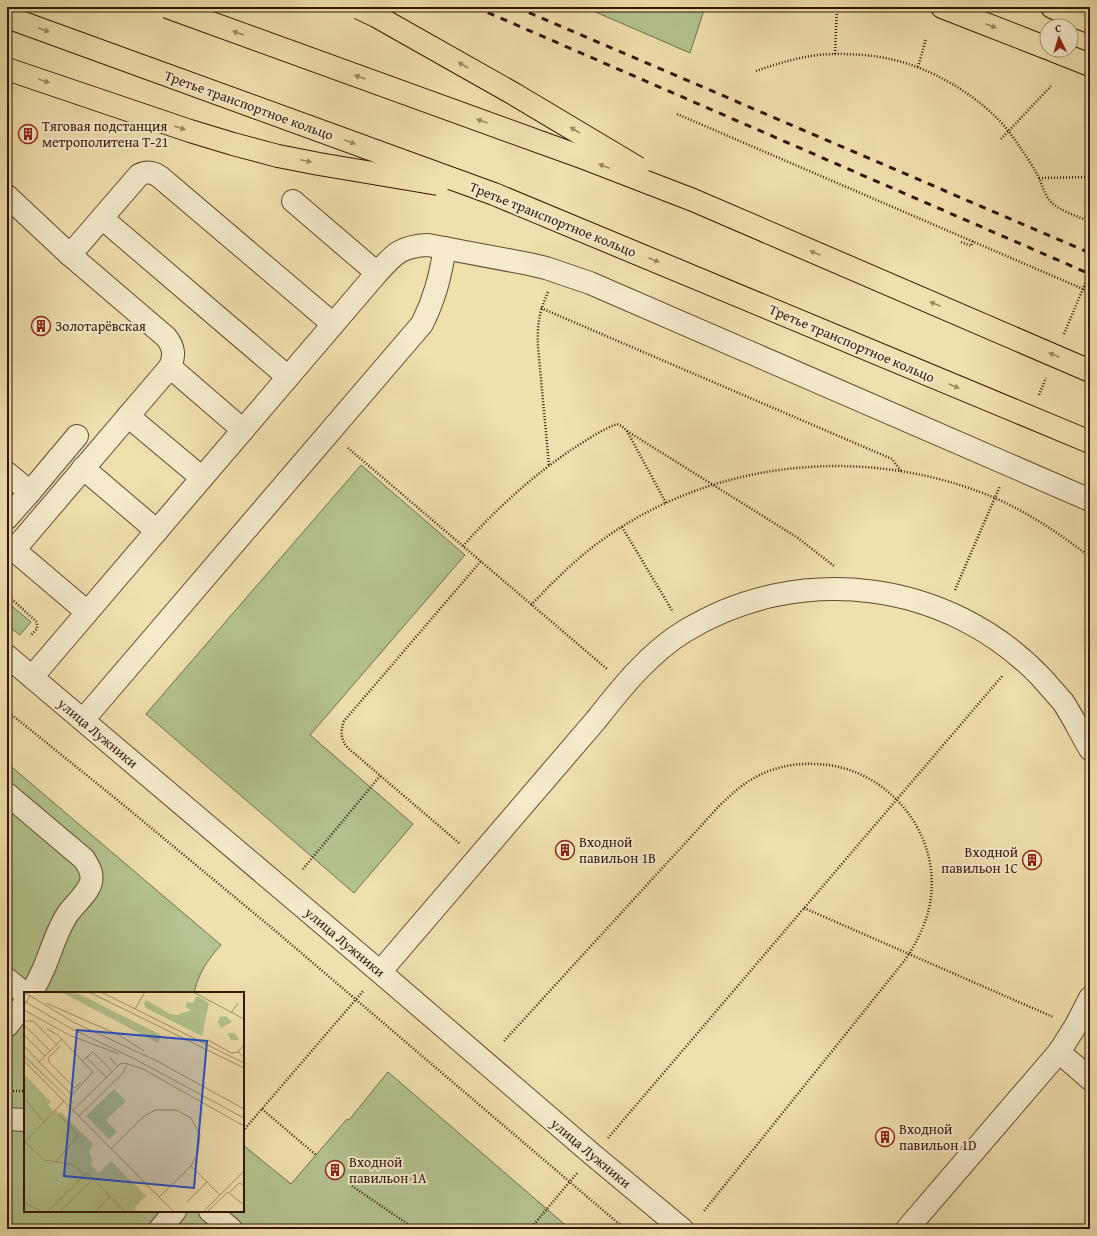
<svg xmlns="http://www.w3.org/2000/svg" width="1097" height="1236" viewBox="0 0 1097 1236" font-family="'Gentium Book Plus',serif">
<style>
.green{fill:#b4c38f;stroke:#746c4c}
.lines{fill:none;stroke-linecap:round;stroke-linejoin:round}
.minor-casing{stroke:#624832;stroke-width:24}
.major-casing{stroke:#331508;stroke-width:24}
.path{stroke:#331508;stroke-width:2.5;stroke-dasharray:1 2;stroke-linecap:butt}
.minor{stroke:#f5ebcb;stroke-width:22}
.major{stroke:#f0e0af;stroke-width:22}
.rail{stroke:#331508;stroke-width:3;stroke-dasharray:7 7;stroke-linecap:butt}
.major-bridge-casing{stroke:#331508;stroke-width:24;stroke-linecap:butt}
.major-bridge{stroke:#f0e0af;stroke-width:22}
.oneway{fill:#9b8564}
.labels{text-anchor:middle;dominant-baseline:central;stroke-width:4;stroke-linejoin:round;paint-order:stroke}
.street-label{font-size:14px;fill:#331508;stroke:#f5ebcb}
.poi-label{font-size:14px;fill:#331508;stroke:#f5ebcb;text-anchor:start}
.inset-road{fill:none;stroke:#a48f6c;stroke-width:1}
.view{fill:#1d4ed8;fill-opacity:0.15;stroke:#1d4ed8;stroke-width:2}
.inset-edge{fill:none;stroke:#331508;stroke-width:2}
</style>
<rect width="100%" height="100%" fill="#f0e0af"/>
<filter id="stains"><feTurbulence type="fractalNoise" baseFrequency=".005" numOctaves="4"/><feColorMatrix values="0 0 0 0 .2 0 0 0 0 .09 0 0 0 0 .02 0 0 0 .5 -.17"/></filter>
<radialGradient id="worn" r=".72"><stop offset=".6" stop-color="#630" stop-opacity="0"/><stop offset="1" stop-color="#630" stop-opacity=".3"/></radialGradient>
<g class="green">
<polygon points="584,7 705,7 690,53"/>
<polygon points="361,465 465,555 310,735 413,824 354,893 146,714"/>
<polygon points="7,602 31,622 20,635 7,625"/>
<path d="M7 763 221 945C208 959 198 974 194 993H25V1211H243V1145L291 1184 347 1119 349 1120 388 1072 570 1229H7Z"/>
</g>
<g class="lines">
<defs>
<g id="minor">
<path d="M7 196 70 255 166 337C174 347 175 355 170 367L14 550 7 544"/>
<polyline points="293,201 377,273"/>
<polyline points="102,218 288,377"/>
<path d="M70 255 139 175C147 171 153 172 160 177L333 324"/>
<polyline points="170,367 243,430"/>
<polyline points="128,416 202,478"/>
<polyline points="83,468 157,531"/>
<polyline points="7,473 30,492 77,436"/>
<polyline points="7,518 30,492"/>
<polyline points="14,550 87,612"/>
<polyline points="7,656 380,972 593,1155 682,1229"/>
<path d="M32 677 377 273C394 254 401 246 428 245L529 264 546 268 590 283 1090 500"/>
<path d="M83 720 422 324C435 298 440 277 445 248"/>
<path d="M7 794 84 859C89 867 93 873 91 882 88 893 76 903 69 912 57 929 52 949 44 968 40 977 36 985 31 993"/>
<path d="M380 972 596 720C622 687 649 653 685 631 800 561 948 580 1041 677 1048 685 1056 694 1063 702 1073 717 1081 734 1090 749"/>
<polyline points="7,979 25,994"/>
<polyline points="7,1026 25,1003"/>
<polyline points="1059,1052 1090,1079"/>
<polyline points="7,1119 25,1120"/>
<polyline points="210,1211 231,1229"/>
<polyline points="160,1229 175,1211"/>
<polyline points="907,1229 1059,1052 1075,1027 1090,998"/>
</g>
<g id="major">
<polyline points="942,7 1047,48"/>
<polyline points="1052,7 1090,22"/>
<polyline points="1052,50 1090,65"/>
</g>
</defs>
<use href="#minor" class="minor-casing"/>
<use href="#major" class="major-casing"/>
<g class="path">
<polyline points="835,54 837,7"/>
<polyline points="918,67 926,39"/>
<path d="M756 71C782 62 808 54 836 54 854 54 873 55 890 59 933 68 983 98 1010 133 1020 147 1030 161 1038 176 1043 186 1044 195 1052 203 1062 212 1078 216 1090 222"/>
<polyline points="677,114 1090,292"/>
<polyline points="1001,139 1051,86"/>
<polyline points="1039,178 1090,177"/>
<polyline points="961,242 971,246 973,241"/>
<path d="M548 292C539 313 537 324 538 347L549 465"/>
<polyline points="541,308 892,459 901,471"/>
<polyline points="1064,334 1090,272"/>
<polyline points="1039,395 1046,378"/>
<polyline points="627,431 798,538 834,566"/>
<polyline points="348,448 607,669"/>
<polyline points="622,527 673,612"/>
<path d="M463 546C495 510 530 478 571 450 585 441 601 430 617 424L622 426 627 431 666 503"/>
<polyline points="955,590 1000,486"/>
<polyline points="7,595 37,622 37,629 30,636"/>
<path d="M531 605C550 585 569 566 590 549 704 460 863 442 995 498 1029 513 1060 534 1090 557"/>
<polyline points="7,711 115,798 272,928 625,1229"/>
<path d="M459 843 348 748C341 740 340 732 344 721L481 561"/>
<polyline points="303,869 380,776"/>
<polyline points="804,908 1053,1017"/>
<path d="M504 1041 720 805C732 794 742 784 756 777 774 767 795 763 815 764 883 765 939 828 931 896 929 918 918 941 905 960L704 1211"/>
<polyline points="7,1091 25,1091"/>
<polyline points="262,1109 316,1155"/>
<polyline points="243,1131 364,990"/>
<polyline points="608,1138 1003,675"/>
<polyline points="352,1186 415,1229"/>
<polyline points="530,1229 578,1172"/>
</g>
<use href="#minor" class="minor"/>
<use href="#major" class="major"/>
<g class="rail">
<polyline points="475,7 1090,274"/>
<polyline points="516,7 1090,253"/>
</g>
<defs>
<g id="major-bridge">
<polyline points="167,7 584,158 693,200 1090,371"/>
<polyline points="359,8 376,16 514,94 638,168"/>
<polyline points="7,17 494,194 1090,442"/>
<polyline points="7,69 190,131 233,144 278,156 319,164 438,184"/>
</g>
</defs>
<use href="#major-bridge" class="major-bridge-casing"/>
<use href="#major-bridge" class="major-bridge"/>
</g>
<defs><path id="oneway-solid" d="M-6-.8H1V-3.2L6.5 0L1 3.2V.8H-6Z"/></defs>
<g class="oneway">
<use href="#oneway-solid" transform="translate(991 26) rotate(21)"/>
<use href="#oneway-solid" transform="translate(44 30) rotate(20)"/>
<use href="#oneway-solid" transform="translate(238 33) rotate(-160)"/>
<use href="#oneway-solid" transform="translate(463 65) rotate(-150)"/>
<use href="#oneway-solid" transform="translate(360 77) rotate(-160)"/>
<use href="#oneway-solid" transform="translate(44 81) rotate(19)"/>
<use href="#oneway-solid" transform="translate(482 121) rotate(-160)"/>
<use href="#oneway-solid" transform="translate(180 128) rotate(19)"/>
<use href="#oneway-solid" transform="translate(575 130) rotate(-149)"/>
<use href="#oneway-solid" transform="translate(350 142) rotate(20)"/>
<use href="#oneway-solid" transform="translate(306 161) rotate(12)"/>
<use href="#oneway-solid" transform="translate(604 166) rotate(-159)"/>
<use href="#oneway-solid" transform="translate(815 253) rotate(-157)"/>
<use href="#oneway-solid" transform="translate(654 260) rotate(23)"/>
<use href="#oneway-solid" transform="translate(935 304) rotate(-157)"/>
<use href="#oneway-solid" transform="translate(1054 355) rotate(-157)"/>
<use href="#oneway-solid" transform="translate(954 386) rotate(23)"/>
</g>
<defs>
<symbol id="building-ring" viewBox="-11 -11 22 22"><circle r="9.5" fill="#f5ebcb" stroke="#8f2418" stroke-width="1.5"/><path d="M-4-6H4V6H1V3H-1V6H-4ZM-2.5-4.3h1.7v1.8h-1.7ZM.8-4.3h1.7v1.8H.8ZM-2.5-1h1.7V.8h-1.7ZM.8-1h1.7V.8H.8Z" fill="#8f2418"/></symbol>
</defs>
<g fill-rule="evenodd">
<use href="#building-ring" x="17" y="123" width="22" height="22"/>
<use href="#building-ring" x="30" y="315" width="22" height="22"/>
<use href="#building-ring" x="554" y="839" width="22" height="22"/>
<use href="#building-ring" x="1021" y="849" width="22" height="22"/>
<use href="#building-ring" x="874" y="1126" width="22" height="22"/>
<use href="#building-ring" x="324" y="1159" width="22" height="22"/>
</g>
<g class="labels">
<g class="street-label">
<text transform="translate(249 105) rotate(20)">Третье транспортное кольцо</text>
<text transform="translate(553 219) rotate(22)">Третье транспортное кольцо</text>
<text transform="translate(852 343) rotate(23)">Третье транспортное кольцо</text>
<text transform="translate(98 733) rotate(40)">улица Лужники</text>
<text transform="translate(345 942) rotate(40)">улица Лужники</text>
<text transform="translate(591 1153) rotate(40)">улица Лужники</text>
</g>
<g class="poi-label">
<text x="42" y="126">Тяговая подстанция<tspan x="42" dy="16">метрополитена Т-21</tspan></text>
<text x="55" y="326">Золотарёвская</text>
<text x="579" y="842">Входной<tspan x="579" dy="16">павильон 1B</tspan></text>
<text x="1018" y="852" text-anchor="end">Входной<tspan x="1018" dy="16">павильон 1C</tspan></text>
<text x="899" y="1129">Входной<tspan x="899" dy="16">павильон 1D</tspan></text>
<text x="349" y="1162">Входной<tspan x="349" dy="16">павильон 1A</tspan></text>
</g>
</g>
<g transform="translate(24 992)">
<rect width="220" height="220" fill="#f0e0af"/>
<path d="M37 0 55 2 137 43 134 51ZM173 4 185 11 178 44 122 16 120 12 122 8 146 22 153 23 167 18 161 15 163 10 169 11ZM202 24 208 30 197 36 194 30 196 25ZM203 41H211L215 48H207ZM0 62 50 112H49L0 65ZM0 82 27 110 24 113 34 123 37 120 69 152 65 160 69 169 66 172 75 181 87 169 122 204 110 216 114 220H0ZM90 97 102 109 82 128 93 140 85 147 62 124Z" fill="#b4c38f"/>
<path class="inset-road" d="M0 0 49 30 133 69 220 117M65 0 220 76M77 0 220 71M169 0 220 27M0 9 46 36 109 66 220 126M22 11 95 43 120 59M0 13 7 3M111 17 121 0M0 18 45 43 95 62M207 21 214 11M0 29H9L33 53M0 33 26 59M23 37 34 43 47 57 69 80 48 103 15 70 38 47M0 43 21 64M184 48 207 61 214 60M220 53 214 60 220 65M0 54 15 70M36 54 24 66 25 70 51 96 57 90M62 65 83 86M85 65 94 74M0 69 150 220M58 69 69 60 89 80M0 106 22 133M40 109 1 150 20 168 47 172 61 183M31 118 54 143 32 170M49 118 96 72 101 71 119 77 220 134M55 124 99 81 103 72M87 157 119 125 131 118H152L167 126 176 143 174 161 167 174 135 205M167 174 196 203M206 200 215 191 220 193M0 210 18 220M163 210 183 190M23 220 63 181 101 220M35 220 69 187M71 220 86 205M179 220 220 179M183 220 204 200 220 213"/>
<path class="view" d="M53 38 183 49 170 196 40 184Z"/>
<rect width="220" height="220" class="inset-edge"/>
</g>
<rect width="1097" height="1236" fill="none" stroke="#f0e0af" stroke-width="24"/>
<rect x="8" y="8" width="1081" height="1220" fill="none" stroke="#331508" stroke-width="2"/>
<rect x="12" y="12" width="1073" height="1212" fill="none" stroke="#331508"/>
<g transform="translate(1059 38) rotate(355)"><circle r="19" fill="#f5ebcb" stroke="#a7957d"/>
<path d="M0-3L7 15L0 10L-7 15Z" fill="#8f2418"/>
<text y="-6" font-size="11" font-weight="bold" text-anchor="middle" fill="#331508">С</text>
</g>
<rect width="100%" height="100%" filter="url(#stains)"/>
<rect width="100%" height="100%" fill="url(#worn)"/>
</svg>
